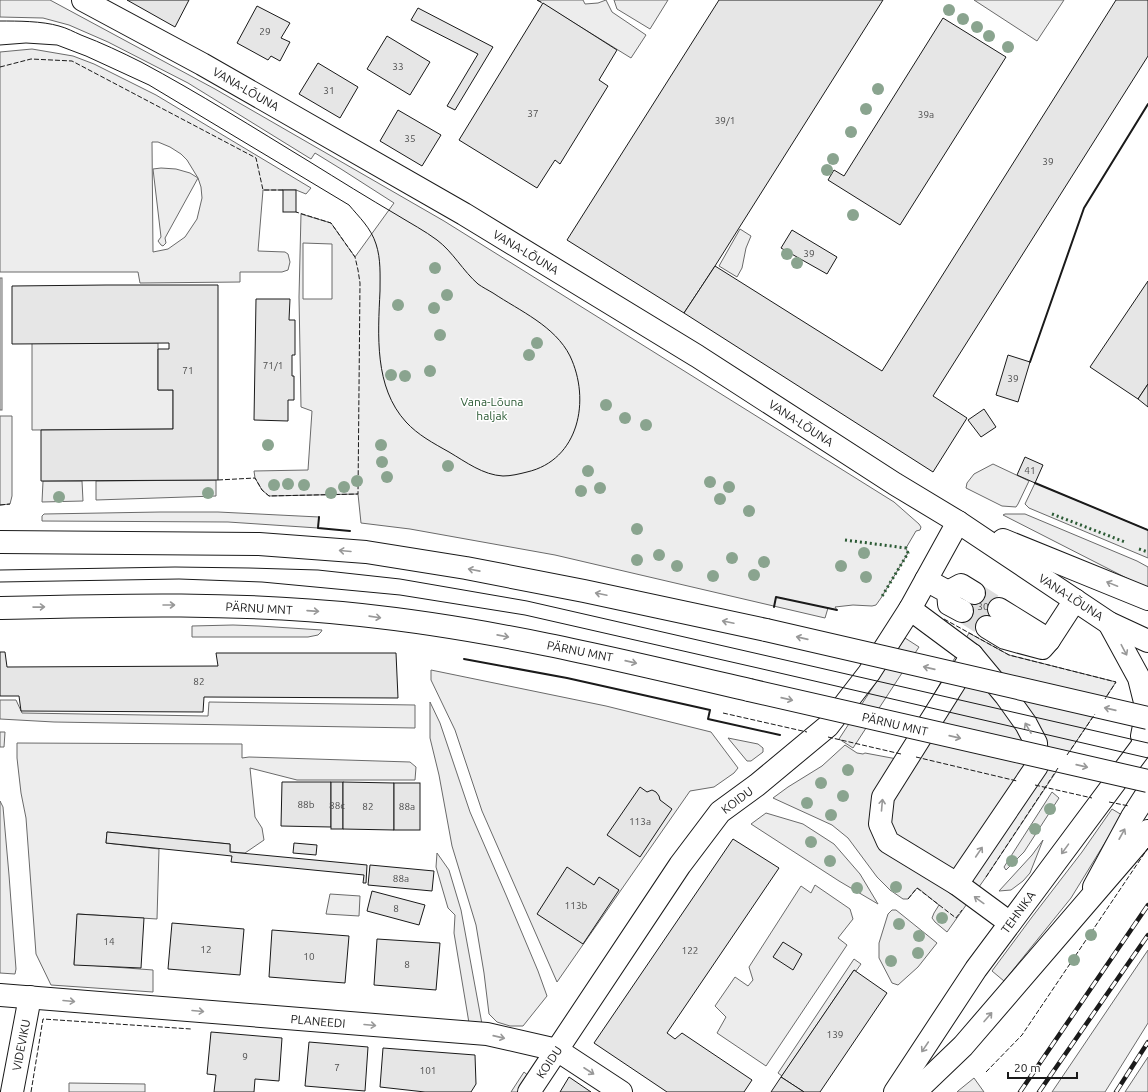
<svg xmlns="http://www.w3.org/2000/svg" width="1148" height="1092" viewBox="0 0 1148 1092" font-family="Ubuntu,sans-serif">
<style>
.built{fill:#ededed;stroke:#6a6a6a;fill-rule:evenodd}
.building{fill:#e6e6e6;stroke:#1a1a1a}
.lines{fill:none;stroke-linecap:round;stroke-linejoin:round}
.minor-tunnel{stroke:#ddd;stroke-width:22;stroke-dasharray:22 11;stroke-linecap:butt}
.minor-casing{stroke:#1a1a1a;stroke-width:24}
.major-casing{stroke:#1a1a1a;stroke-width:24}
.minor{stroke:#fff;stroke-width:22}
.major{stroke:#fff;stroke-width:22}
.tram{stroke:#1a1a1a;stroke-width:1}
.rail-casing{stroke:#1a1a1a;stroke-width:4.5}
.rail{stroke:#fff;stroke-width:3;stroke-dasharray:9;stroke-linecap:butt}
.major-bridge-casing{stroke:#1a1a1a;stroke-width:24;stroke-linecap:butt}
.major-bridge{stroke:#fff;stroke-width:22}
.hedge{stroke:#2b5a34;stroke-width:3;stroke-dasharray:2 3;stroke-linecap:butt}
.fence{stroke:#1a1a1a;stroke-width:1;stroke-dasharray:5 2;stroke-linecap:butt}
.wall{stroke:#1a1a1a;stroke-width:2}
.tree{fill:#8aa48f}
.oneway{stroke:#989898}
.labels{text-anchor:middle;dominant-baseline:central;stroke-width:3;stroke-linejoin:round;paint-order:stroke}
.number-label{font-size:10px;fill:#4d4d4d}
.street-label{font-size:12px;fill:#1a1a1a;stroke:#fff}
.park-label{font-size:12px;fill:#2b5a34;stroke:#fff}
</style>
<rect width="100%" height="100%" fill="#fff"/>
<g class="built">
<path d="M0 0H50L215 89 444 221 894 502 919 524 921 527 920 530 916 531 906 548 908 553 881 598 876 605 872 606 853 605 835 607 837 610 828 608 825 618 555 555 410 529 361 523 358 494 269 496 262 490 255 478 254 471 308 470 312 411 301 407 299 297 301 214 331 223 355 257 394 203 341 169 315 153 311 159 188 83 108 42 69 25 43 18 0 17ZM303 243 332 244V299H303Z"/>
<polygon points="537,0 583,0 585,4 598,3 606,0 612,12 646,35 631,58"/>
<polygon points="614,0 668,0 650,29 617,9"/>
<polygon points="974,0 1064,0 1037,41"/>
<path d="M32 49 73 56 94 64 156 95 311 188 306 194 296 190H263L258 251 285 252 288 254 290 262 288 270 282 272H240V282L140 283 138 272H0V52ZM152 142H158L170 147 181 154 187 160 198 178 190 173 176 169 161 168 153 169 161 237 158 241 161 245 163 246 166 243 165 238 198 178 201 187 202 198 197 219 185 237 168 249 153 252Z"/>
<polygon points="740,229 751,236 746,248 742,268 737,277 719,266"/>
<rect x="0" y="278" width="2" height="132"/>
<polygon points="32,343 158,343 158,390 173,390 173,429 32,430"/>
<polygon points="0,416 12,416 12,496 10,504 0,505"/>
<polygon points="993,464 1029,481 1018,504 1016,507 1002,506 966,488 967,483 974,474"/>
<polygon points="216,480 216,496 96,500 96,481"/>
<polygon points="43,481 82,481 83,501 42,502"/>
<polygon points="1035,483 1148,530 1148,558 1029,508 1025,504"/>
<polygon points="160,512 218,512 319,517 318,528 228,522 42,521 42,516 44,514"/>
<polygon points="1005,514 1025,514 1137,561 1148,567 1148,589 1003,515"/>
<polygon points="233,625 259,626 322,630 321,632 318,635 308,637 192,637 192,626"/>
<polygon points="969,633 1009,655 1116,682 986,877 947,932 935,922 932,918 934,913 939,905 919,889 917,888 908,899 903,899 890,890 877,877 848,838 832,825 773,798 788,787 822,766 845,745 857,753 863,754 865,753 897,759"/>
<polygon points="905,638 919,647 853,748 839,739"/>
<polygon points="431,670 606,706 711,732 738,768 734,773 714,787 690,791 557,982 482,811 455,730 431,680"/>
<polygon points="0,700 16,700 22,713 208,716 209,702 415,705 415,728 54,722 0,719"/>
<polygon points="430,702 440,723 470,812 506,895 538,971 547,996 523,1026 510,1026 497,1022 489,1014 484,973 476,925 452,846 439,775 430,738"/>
<polygon points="0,732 5,732 4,747 0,747"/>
<polygon points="728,738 758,744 763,748 763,752 751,761 747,761"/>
<polygon points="17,743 242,744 242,758 249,757 410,762 416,767 415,780 297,780 250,768 255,817 262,828 264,840 245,853 230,852 230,844 107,832 106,843 159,849 157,919 78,914 74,964 153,970 153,992 51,985 36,954 26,818 21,793 17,758"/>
<polygon points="1052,792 1059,798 1024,852 1006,870 1004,867"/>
<polygon points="0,801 3,807 9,875 16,969 15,974 0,973"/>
<polygon points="1112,809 1122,815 1071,898 1004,981 992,971 1032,917 1082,852"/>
<polygon points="766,813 803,824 834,844 860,874 878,904 839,881 751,824"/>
<polygon points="1043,840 1030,873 1023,881 1011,890 999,891 1032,855"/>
<polygon points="437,853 449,870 461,910 482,1024 469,1023 454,933 455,915 448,908 436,867"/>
<polygon points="815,885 850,909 853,919 838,938 847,945 766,1066 717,1033 726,1017 715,1006 735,977 748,986 753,980 749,967 801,886 811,893"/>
<polygon points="330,894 360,896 359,916 326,914"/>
<polygon points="892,910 896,910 937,943 918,967 898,985 892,983 879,958 879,943 888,914"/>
<polygon points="1148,950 1148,1023 1105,1092 1052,1092"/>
<polygon points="854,959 861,964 856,971 854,970 782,1076 778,1073"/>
<polygon points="1148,1057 1148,1092 1125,1092"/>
<polygon points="524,1072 531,1078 522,1092 511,1092"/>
<polygon points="974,1078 984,1092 957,1092 958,1091"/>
<polygon points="69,1083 145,1084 145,1092 69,1092"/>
</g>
<g class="building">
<polygon points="127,0 189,0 175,27"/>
<polygon points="719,0 883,0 715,266 684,313 567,240"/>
<polygon points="1116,0 1148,0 1148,56 933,396 967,418 933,472 684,313 715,266 882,371"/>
<polygon points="543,3 617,50 599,80 608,86 560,164 555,160 537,188 459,140"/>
<polygon points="257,6 290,23 281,38 290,42 280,61 271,56 268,60 237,43"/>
<polygon points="418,8 493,47 455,110 447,106 478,54 411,20"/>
<polygon points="943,18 1006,57 900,225 828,180 834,170 844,176"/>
<polygon points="387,36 430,62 410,95 367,69"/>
<polygon points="318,63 358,87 340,118 299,94"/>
<polygon points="398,110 441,135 422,166 380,141"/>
<rect x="283" y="190" width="13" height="22"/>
<polygon points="792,230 837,257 827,274 781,248"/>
<polygon points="1148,281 1148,384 1138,399 1090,367"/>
<polygon points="106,285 218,285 218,480 41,481 41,430 173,429 173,390 158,390 158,349 169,349 169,343 12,344 12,286"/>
<polygon points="256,299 290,299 289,320 295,320 295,355 292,355 292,376 294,376 294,400 288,400 288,421 254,420"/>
<polygon points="1008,355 1030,362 1018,402 996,395"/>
<polygon points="1148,384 1148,407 1138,399"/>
<polygon points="984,409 996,427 981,437 968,420"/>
<polygon points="1025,457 1043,465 1035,483 1017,475"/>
<polygon points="978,587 1002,603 985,629 961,613"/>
<polygon points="0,652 5,652 7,667 218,666 216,653 396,653 398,698 204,697 203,712 21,711 19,696 0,696"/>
<polygon points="282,782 331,782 331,827 281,826"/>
<rect x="331" y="782" width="12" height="47"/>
<polygon points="343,782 394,783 394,830 343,829"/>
<rect x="394" y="783" width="26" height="47"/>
<polygon points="640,787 647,792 652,790 656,792 659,796 660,800 672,809 640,857 607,835"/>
<polygon points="107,832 230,844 230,852 367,865 366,883 363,883 364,875 231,862 232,856 106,843"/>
<polygon points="733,839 779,868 667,1033 675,1039 682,1033 752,1080 744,1092 667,1092 594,1043"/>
<polygon points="294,843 317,845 316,855 293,853"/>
<polygon points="370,865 434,871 432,891 368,885"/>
<polygon points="567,867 594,885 599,877 619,890 583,944 537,914"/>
<polygon points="372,891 425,905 419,925 367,911"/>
<polygon points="77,914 144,918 141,968 74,965"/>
<polygon points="172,923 244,929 240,975 168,969"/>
<polygon points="272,930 349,936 345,983 269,977"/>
<polygon points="377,939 440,943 436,990 374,985"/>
<polygon points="783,942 802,954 793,970 773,957"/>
<polygon points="854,970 887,993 820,1092 804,1092 781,1077"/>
<polygon points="211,1032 282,1038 279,1081 255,1079 254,1092 214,1092 216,1075 207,1074"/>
<polygon points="309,1042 368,1047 365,1091 305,1086"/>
<polygon points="383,1048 475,1055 476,1084 471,1092 425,1092 380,1087"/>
<polygon points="569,1077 591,1092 560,1092"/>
<polygon points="781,1077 804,1092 771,1092"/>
</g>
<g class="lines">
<g class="minor-tunnel">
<polyline points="974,593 999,609"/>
<polyline points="962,611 987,627"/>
</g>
<defs>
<g id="minor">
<polyline points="83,0 202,64 464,214 697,356 895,484 958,522 1109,623 1148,641"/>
<polyline points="1003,540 1148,599"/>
<polyline points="926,580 948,592 949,604 962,611"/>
<polyline points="948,592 961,585 974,593"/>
<polyline points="910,609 972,655 883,797 880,824 888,842 957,884 1010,923"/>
<polyline points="1109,623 1139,678 1147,710 1142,736"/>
<polyline points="987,627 1005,638 1042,648 1049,640 999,609"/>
<polyline points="1049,640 1075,600"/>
<polyline points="957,884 1037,766 1036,743 1026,724 1006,696 972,655"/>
<polyline points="1094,887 1132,817 1148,792"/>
<polyline points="0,995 487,1034 557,1050 621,1092"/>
<polyline points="12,1092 30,997"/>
<polyline points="529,1092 680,865 720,812 757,785 828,726 869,673 910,609 958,522"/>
</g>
<g id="major">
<polyline points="0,542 259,544 366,552 466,568 584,591 766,630"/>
<path d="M0 608C121 605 240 602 361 615 493 629 621 660 749 690"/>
<polyline points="895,1092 976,969 1148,738"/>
<polyline points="915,1092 963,1046 1148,831"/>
</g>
</defs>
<use href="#minor" class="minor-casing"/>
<use href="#major" class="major-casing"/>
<use href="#minor" class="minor"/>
<use href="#major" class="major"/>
<g class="tram">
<path d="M0 21C18 21 42 21 59 26 67 28 74 32 81 35 102 43 121 52 141 62 199 93 254 128 310 162 339 180 368 198 397 215 410 223 425 231 437 240 453 252 463 271 478 284 482 287 488 290 493 293 520 311 555 326 570 356 591 400 579 460 527 472 519 474 511 476 503 476 483 475 466 462 449 452 433 443 418 435 406 422 374 387 378 335 380 291 380 275 381 259 376 244 371 228 359 217 349 205L149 85 86 56 57 45 26 43 0 45"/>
<polyline points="0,570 175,567 249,568 318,570 400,579 527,601 1148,743"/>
<polyline points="0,582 179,579 262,582 400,595 525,615 758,668 1148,758"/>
</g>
<defs>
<g id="rail">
<polyline points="1020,1092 1148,905"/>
<polyline points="1039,1092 1148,935"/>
<polyline points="1116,1092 1148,1042"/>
</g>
</defs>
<use href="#rail" class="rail-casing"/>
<use href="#rail" class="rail"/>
<defs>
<g id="major-bridge">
<polyline points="766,630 1148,718"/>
<polyline points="749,690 1148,781"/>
</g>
</defs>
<use href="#major-bridge" class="major-bridge-casing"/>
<use href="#major-bridge" class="major-bridge"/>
<g class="hedge">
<polyline points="1052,514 1125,542"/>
<polyline points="845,540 906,548 908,553 881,598"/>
<polyline points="1139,549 1148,552"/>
</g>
<g class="fence">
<polyline points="537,0 543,3"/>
<polyline points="0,67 31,59 72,61 256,158 263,190 283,190"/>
<polyline points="218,480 255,478 262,490 269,496 358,494 360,283 358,270 355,257 331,223 296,212"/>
<polyline points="0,505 10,504"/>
<polyline points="944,619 1009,655 1116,682 1105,699"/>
<polyline points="723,713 807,732"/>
<polyline points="828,737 901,754"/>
<polyline points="1067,755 1095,714"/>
<polyline points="916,757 1017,781"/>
<polyline points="1035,785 1092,798"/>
<polyline points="1109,802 1129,806"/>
<polyline points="986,877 1058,768"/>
<polyline points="908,899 917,888 956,918 962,910"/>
<polyline points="986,1072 1022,1035 1148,848"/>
<polyline points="31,1092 43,1019 191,1029"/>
</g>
<g class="wall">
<polyline points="1030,362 1084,208 1148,104"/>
<polyline points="1035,483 1148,530"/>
<polyline points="319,517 318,528 350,531"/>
<polyline points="774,607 776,597 837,610"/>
<polyline points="464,659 567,678 710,710 708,719 780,735"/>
</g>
</g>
<g class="tree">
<circle cx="949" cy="10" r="6"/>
<circle cx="963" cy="19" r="6"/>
<circle cx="977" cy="27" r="6"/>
<circle cx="989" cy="36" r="6"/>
<circle cx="1008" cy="47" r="6"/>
<circle cx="878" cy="89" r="6"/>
<circle cx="866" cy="109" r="6"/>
<circle cx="851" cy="132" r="6"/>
<circle cx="833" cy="159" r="6"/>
<circle cx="827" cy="170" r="6"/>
<circle cx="853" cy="215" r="6"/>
<circle cx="787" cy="254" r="6"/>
<circle cx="797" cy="263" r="6"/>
<circle cx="435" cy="268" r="6"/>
<circle cx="447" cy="295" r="6"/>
<circle cx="398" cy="305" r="6"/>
<circle cx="434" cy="308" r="6"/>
<circle cx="440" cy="335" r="6"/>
<circle cx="537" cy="343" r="6"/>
<circle cx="529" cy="355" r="6"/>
<circle cx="430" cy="371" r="6"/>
<circle cx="391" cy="375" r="6"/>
<circle cx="405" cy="376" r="6"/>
<circle cx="606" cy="405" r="6"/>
<circle cx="625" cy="418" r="6"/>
<circle cx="646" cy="425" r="6"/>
<circle cx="268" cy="445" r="6"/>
<circle cx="381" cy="445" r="6"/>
<circle cx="382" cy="462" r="6"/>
<circle cx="448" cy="466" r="6"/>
<circle cx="588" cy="471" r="6"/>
<circle cx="387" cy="477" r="6"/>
<circle cx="357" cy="481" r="6"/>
<circle cx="710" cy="482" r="6"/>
<circle cx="288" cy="484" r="6"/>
<circle cx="274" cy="485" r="6"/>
<circle cx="304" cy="485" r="6"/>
<circle cx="344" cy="487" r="6"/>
<circle cx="729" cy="487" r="6"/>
<circle cx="600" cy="488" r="6"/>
<circle cx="581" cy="491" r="6"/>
<circle cx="208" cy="493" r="6"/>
<circle cx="331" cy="493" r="6"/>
<circle cx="59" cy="497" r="6"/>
<circle cx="720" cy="499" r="6"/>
<circle cx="749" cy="511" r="6"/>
<circle cx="637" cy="529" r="6"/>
<circle cx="864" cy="553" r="6"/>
<circle cx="659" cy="555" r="6"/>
<circle cx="732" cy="558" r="6"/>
<circle cx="637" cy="560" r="6"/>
<circle cx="764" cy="562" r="6"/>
<circle cx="677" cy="566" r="6"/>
<circle cx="841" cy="566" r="6"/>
<circle cx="754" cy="575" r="6"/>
<circle cx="713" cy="576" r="6"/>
<circle cx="866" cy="577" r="6"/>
<circle cx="848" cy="770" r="6"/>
<circle cx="821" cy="783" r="6"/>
<circle cx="843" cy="796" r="6"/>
<circle cx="807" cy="803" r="6"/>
<circle cx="1050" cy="809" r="6"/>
<circle cx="831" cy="815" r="6"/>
<circle cx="1035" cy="829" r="6"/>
<circle cx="811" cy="842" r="6"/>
<circle cx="830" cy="861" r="6"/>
<circle cx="1012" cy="861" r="6"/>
<circle cx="896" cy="887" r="6"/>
<circle cx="857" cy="888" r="6"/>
<circle cx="942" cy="918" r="6"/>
<circle cx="899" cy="924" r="6"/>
<circle cx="1091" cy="935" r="6"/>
<circle cx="919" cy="936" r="6"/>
<circle cx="918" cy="953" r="6"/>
<circle cx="1074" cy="960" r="6"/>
<circle cx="891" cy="961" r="6"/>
</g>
<defs><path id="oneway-shaft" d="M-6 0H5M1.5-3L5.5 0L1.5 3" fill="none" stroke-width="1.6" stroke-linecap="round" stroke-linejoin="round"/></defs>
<g class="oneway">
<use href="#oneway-shaft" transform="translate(345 551) rotate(-175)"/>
<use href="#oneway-shaft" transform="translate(474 570) rotate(-169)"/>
<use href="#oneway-shaft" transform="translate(1112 584) rotate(-158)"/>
<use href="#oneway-shaft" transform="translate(601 594) rotate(-168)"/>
<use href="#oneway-shaft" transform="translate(169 605)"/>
<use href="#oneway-shaft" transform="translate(39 607) rotate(-1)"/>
<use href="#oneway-shaft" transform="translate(313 611) rotate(4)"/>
<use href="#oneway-shaft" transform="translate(375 617) rotate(8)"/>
<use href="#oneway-shaft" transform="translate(728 622) rotate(-168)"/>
<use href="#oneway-shaft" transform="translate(503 636) rotate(11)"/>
<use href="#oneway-shaft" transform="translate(802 638) rotate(-167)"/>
<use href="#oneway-shaft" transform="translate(1124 650) rotate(62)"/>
<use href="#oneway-shaft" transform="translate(631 662) rotate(13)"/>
<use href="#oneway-shaft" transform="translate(929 668) rotate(-167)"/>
<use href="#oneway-shaft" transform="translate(787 699) rotate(13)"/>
<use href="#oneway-shaft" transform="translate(1110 709) rotate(-167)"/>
<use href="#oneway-shaft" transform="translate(1028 728) rotate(-120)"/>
<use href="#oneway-shaft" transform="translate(955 737) rotate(13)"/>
<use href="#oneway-shaft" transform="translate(1082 766) rotate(13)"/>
<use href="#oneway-shaft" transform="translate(882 805) rotate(-85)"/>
<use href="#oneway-shaft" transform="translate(1122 834) rotate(-61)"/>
<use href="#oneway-shaft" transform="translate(1065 849) rotate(126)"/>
<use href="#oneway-shaft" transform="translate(979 852) rotate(-56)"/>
<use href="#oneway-shaft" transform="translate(979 900) rotate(-144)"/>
<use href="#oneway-shaft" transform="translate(69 1001) rotate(5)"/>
<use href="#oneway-shaft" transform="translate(198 1011) rotate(5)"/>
<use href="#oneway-shaft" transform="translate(988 1017) rotate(-49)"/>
<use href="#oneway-shaft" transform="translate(370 1025) rotate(5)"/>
<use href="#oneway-shaft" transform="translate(499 1037) rotate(13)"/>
<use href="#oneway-shaft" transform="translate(925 1047) rotate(124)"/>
<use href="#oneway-shaft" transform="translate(589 1071) rotate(33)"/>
</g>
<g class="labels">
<g class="number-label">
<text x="265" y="31">29</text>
<text x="398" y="66">33</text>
<text x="329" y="90">31</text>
<text x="533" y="113">37</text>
<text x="926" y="114">39a</text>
<text x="725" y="120">39/1</text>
<text x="410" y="138">35</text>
<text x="1048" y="161">39</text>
<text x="809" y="253">39</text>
<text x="273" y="365">71/1</text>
<text x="188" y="370">71</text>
<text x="1013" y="378">39</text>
<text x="1030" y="470">41</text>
<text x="983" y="606">30</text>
<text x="199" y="681">82</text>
<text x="306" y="804">88b</text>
<text x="337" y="805">88c</text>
<text x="368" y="806">82</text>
<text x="407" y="806">88a</text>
<text x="640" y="821">113a</text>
<text x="401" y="878">88a</text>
<text x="576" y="905">113b</text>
<text x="396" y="908">8</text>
<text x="109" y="941">14</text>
<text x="206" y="949">12</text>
<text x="690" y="950">122</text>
<text x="309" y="956">10</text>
<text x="407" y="964">8</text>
<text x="835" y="1034">139</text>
<text x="245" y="1056">9</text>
<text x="337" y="1067">7</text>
<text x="428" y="1070">101</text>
</g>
<g class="street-label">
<text transform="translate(246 89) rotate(30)">VANA-LÕUNA</text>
<text transform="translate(526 252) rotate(31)">VANA-LÕUNA</text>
<text transform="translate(801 423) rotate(33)">VANA-LÕUNA</text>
<text transform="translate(1071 597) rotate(33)">VANA-LÕUNA</text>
<text transform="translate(259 608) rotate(3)">PÄRNU MNT</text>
<text transform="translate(580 651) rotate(11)">PÄRNU MNT</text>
<text transform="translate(895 724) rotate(13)">PÄRNU MNT</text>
<text transform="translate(737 800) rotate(-37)">KOIDU</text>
<text transform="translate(1018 912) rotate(-54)">TEHNIKA</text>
<text transform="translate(318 1021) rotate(5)">PLANEEDI</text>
<text transform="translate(21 1045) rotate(-79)">VIDEVIKU</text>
<text transform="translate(549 1062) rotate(-56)">KOIDU</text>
</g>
<g class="park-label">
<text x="492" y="401">Vana-Lõuna<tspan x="492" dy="14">haljak</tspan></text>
</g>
</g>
<path d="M1008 1072v6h69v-6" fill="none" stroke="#1a1a1a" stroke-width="2"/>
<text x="1014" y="1072" font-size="12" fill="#1a1a1a" stroke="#ffffff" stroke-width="3" paint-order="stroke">20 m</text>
</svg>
